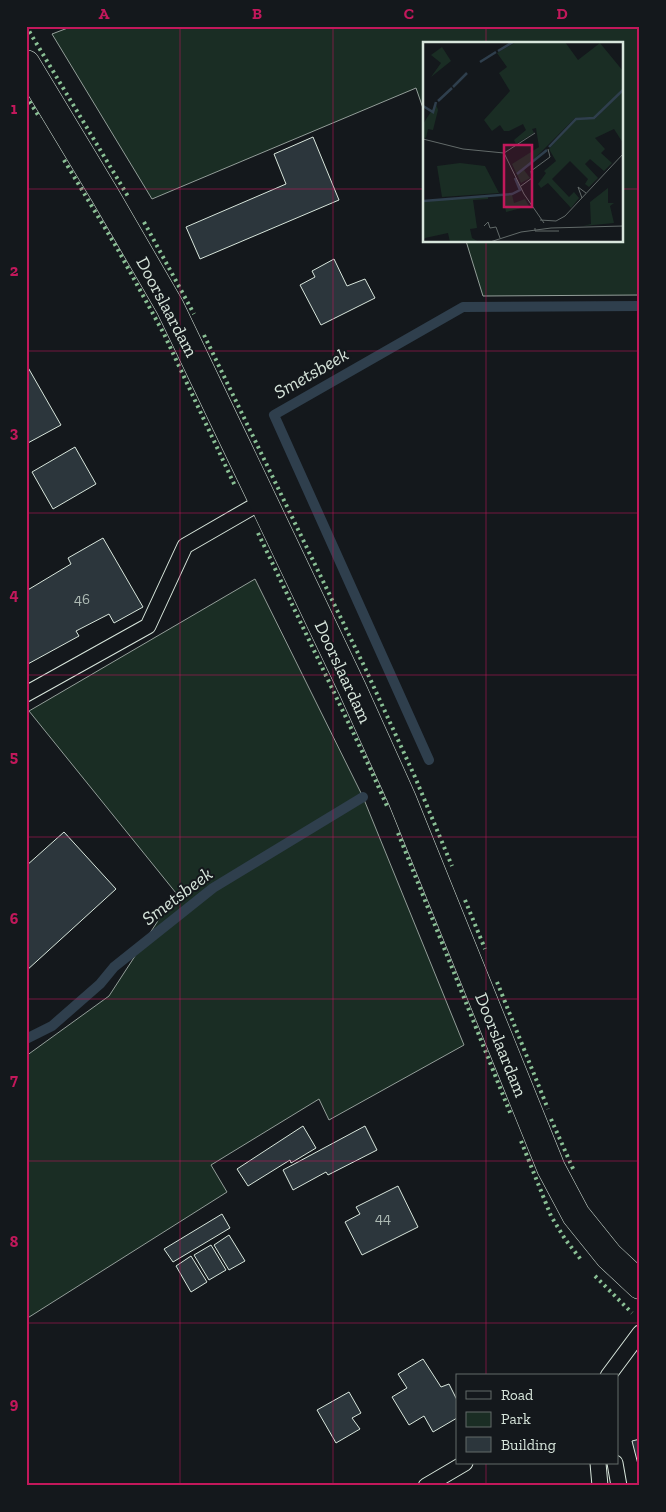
<svg xmlns="http://www.w3.org/2000/svg" width="666" height="1512" viewBox="0 0 666 1512" font-family="'Zilla Slab',serif">
<style>
.green{fill:#1a2d24;stroke:#939e99}
.lines{fill:none;stroke-linecap:round;stroke-linejoin:round}
.stream{stroke:#2f3f4d;stroke-width:10}
.building{fill:#2c363c;stroke:#d8e6dc}
.lane-casing{stroke:#d8e6dc;stroke-width:17}
.secondary-casing{stroke:#d8e6dc;stroke-width:29}
.lane{stroke:#14181c;stroke-width:15}
.secondary{stroke:#14181c;stroke-width:28}
.hedge{stroke:#8ac095;stroke-width:4;stroke-dasharray:2.5 4;stroke-linecap:butt}
.grid{fill:none;stroke:#c2185b;stroke-width:1;stroke-opacity:0.55}
.labels{text-anchor:middle;dominant-baseline:central;stroke-width:4;stroke-linejoin:round;paint-order:stroke}
.number-label{font-size:15px;fill:#adbab4}
.street-label{font-size:18px;fill:#d8e6dc;stroke:#14181c}
.water-label{font-size:19px;font-style:italic;fill:#d8e6dc;stroke:#14181c}
.inset-river{fill:none;stroke:#2f3f4d;stroke-width:2.5}
.inset-road{fill:none;stroke:#626a69;stroke-width:1}
.view{fill:#c2185b;fill-opacity:0.15;stroke:#c2185b;stroke-width:2.5}
.inset-edge{fill:none;stroke:#d8e6dc;stroke-width:2.5}
.neatline{fill:none;stroke:#c2185b;stroke-width:2}
.grid-label{font-size:16px;text-anchor:middle;font-weight:bold;fill:#c2185b}
</style>
<rect width="100%" height="100%" fill="#14181c"/>
<g class="green">
<polygon points="73,26 640,26 640,295 483,296 466,241 622,241 622,44 425,44 425,114 416,88 152,199 52,34"/>
<polygon points="255,579 363,797 464,1045 329,1120 319,1099 211,1165 227,1192 26,1319 26,1056 109,996 176,893 29,711"/>
</g>
<g class="lines">
<g class="stream">
<polyline points="429,760 274,415 463,307 640,306"/>
<polyline points="26,1039 52,1026 100,984 114,967 213,888 363,797"/>
</g>
</g>
<g class="building">
<polygon points="313,137 339,200 200,259 186,227 286,184 274,154"/>
<polygon points="334,259 347,286 365,279 375,298 321,325 300,285 315,277 312,271"/>
<polygon points="26,364 61,425 26,444"/>
<polygon points="75,447 96,484 53,509 32,472"/>
<polygon points="103,538 143,607 114,623 109,614 76,631 79,636 26,665 26,591 71,564 68,558"/>
<polygon points="64,832 116,889 26,971 26,866"/>
<polygon points="303,1126 316,1148 291,1163 290,1160 248,1186 237,1169"/>
<polygon points="365,1126 377,1150 328,1175 326,1172 293,1190 283,1170"/>
<polygon points="398,1186 418,1227 362,1255 345,1222 360,1214 356,1207"/>
<polygon points="222,1214 230,1228 173,1262 164,1249"/>
<polygon points="229,1235 245,1261 229,1270 214,1245"/>
<polygon points="211,1245 226,1270 209,1280 194,1255"/>
<polygon points="191,1256 207,1282 191,1292 176,1266"/>
<polygon points="423,1359 441,1387 449,1384 457,1400 457,1418 433,1432 424,1416 409,1425 392,1397 407,1388 398,1374"/>
<polygon points="349,1392 361,1413 352,1418 360,1429 336,1443 317,1410"/>
<polygon points="640,1439 640,1472 632,1441"/>
</g>
<g class="lines">
<defs>
<g id="lane">
<polyline points="26,694 148,626 185,546 263,501"/>
<polyline points="608,1376 640,1333"/>
<polyline points="598,1463 600,1486"/>
<polyline points="615,1463 619,1486"/>
<polyline points="426,1486 465,1463"/>
</g>
<polyline id="secondary" points="26,64 105,195 170,307 263,501 352,688 402,799 551,1168 576,1215 609,1256 640,1285"/>
</defs>
<use href="#lane" class="lane-casing"/>
<use href="#secondary" class="secondary-casing"/>
<use href="#lane" class="lane"/>
<use href="#secondary" class="secondary"/>
<g class="hedge">
<polyline points="26,26 129,198"/>
<polyline points="26,96 40,118"/>
<polyline points="64,160 117,248 164,334 235,486"/>
<polyline points="144,222 194,314"/>
<polyline points="204,335 366,670 415,777 452,866"/>
<polyline points="258,533 370,768 387,806"/>
<polyline points="398,833 511,1115"/>
<polyline points="465,900 485,949"/>
<polyline points="497,982 548,1109"/>
<polyline points="551,1119 574,1171"/>
<polyline points="521,1141 551,1216 565,1239 582,1261"/>
<polyline points="595,1276 632,1313"/>
</g>
</g>
<path class="grid" d="M180 26V1486M333 26V1486M486 26V44M26 189H425M622 189H640M486 241V1376M26 351H640M26 513H640M26 675H640M26 837H640M26 999H640M26 1161H640M26 1323H640M486 1463V1486"/>
<g class="labels">
<g class="number-label">
<text x="82" y="599">46</text>
<text x="383" y="1218">44</text>
</g>
<g class="street-label">
<text transform="translate(167 307) rotate(62)">Doorslaardam</text>
<text transform="translate(343 672) rotate(65)">Doorslaardam</text>
<text transform="translate(501 1045) rotate(68)">Doorslaardam</text>
</g>
<g class="water-label">
<text transform="translate(311 373) rotate(-30)">Smetsbeek</text>
<text transform="translate(177 896) rotate(-37)">Smetsbeek</text>
</g>
</g>
<g transform="translate(423 42)">
<rect width="200" height="200" fill="#14181c"/>
<path d="M93 0H142L155 18 177 1 200 29V47L172 75 152 76 104 124 101 128 107 136 98 141 89 122 116 105 113 86 109 87 111 91 93 102 91 98 103 88 100 82 86 89H81L77 83 69 89 61 78 87 49 76 31 84 25 74 11ZM19 5 28 19 8 35 18 21 8 13ZM200 49V101L191 87 172 96 182 107 178 111 189 121 181 129 167 117 162 122 175 136 166 145 162 142 165 137 147 119 129 137 146 155 151 150 156 156 148 166 125 141 118 146 115 142 123 131 121 129 133 119 126 107 153 77H172ZM13 62 15 68 10 88 5 87 3 96 0 95V82ZM37 121 62 124 76 151 19 155 14 124ZM185 146V161H191L187 164 191 181 160 184 168 182 167 160ZM65 153V157L50 158 54 186 47 187 49 196 56 200H27L25 191 2 196 0 200V160ZM80 153H89L91 161 102 157 106 164 83 170Z" fill="#1a2d24"/>
<path class="inset-river" d="M75 9 90 0M57 20 73 10M30 45 44 31M15 59 29 46M0 64 10 70 13 60M126 105 153 77 171 76 200 48M94 132 124 108M0 159 89 152 97 148 92 136"/>
<path class="inset-road" d="M0 97 40 107 81 111 101 152 121 181M81 111 112 91M98 144 109 136 108 129 127 115 125 107M159 156 155 145 163 151M117 178 133 179 142 174 200 112M61 184 65 180 67 186 73 185 77 196M112 186V189H136M67 200 98 190 128 186 200 184"/>
<path class="view" d="M81 103H109V165H81Z"/>
<rect width="200" height="200" class="inset-edge"/>
</g>
<rect width="666" height="1512" fill="none" stroke="#14181c" stroke-width="55"/>
<rect x="456" y="1374" width="162" height="90" fill="#14181c" stroke="#626a69"/>
<rect x="466" y="1391" width="25" height="8" fill="#14181c" stroke="#626a69"/>
<text x="501" y="1400" font-size="15" fill="#d8e6dc">Road</text>
<rect x="466" y="1412" width="25" height="15" fill="#1a2d24" stroke="#626a69"/>
<text x="501" y="1424" font-size="15" fill="#d8e6dc">Park</text>
<rect x="466" y="1437" width="25" height="15" fill="#2c363c" stroke="#626a69"/>
<text x="501" y="1450" font-size="15" fill="#d8e6dc">Building</text>
<rect x="28" y="28" width="610" height="1456" class="neatline"/>
<g class="grid-label">
<text x="104" y="19">A</text>
<text x="257" y="19">B</text>
<text x="409" y="19">C</text>
<text x="562" y="19">D</text>
<text x="14" y="114">1</text>
<text x="14" y="276">2</text>
<text x="14" y="438">3</text>
<text x="14" y="600">4</text>
<text x="14" y="762">5</text>
<text x="14" y="924">6</text>
<text x="14" y="1085">7</text>
<text x="14" y="1247">8</text>
<text x="14" y="1409">9</text>
</g>
</svg>
